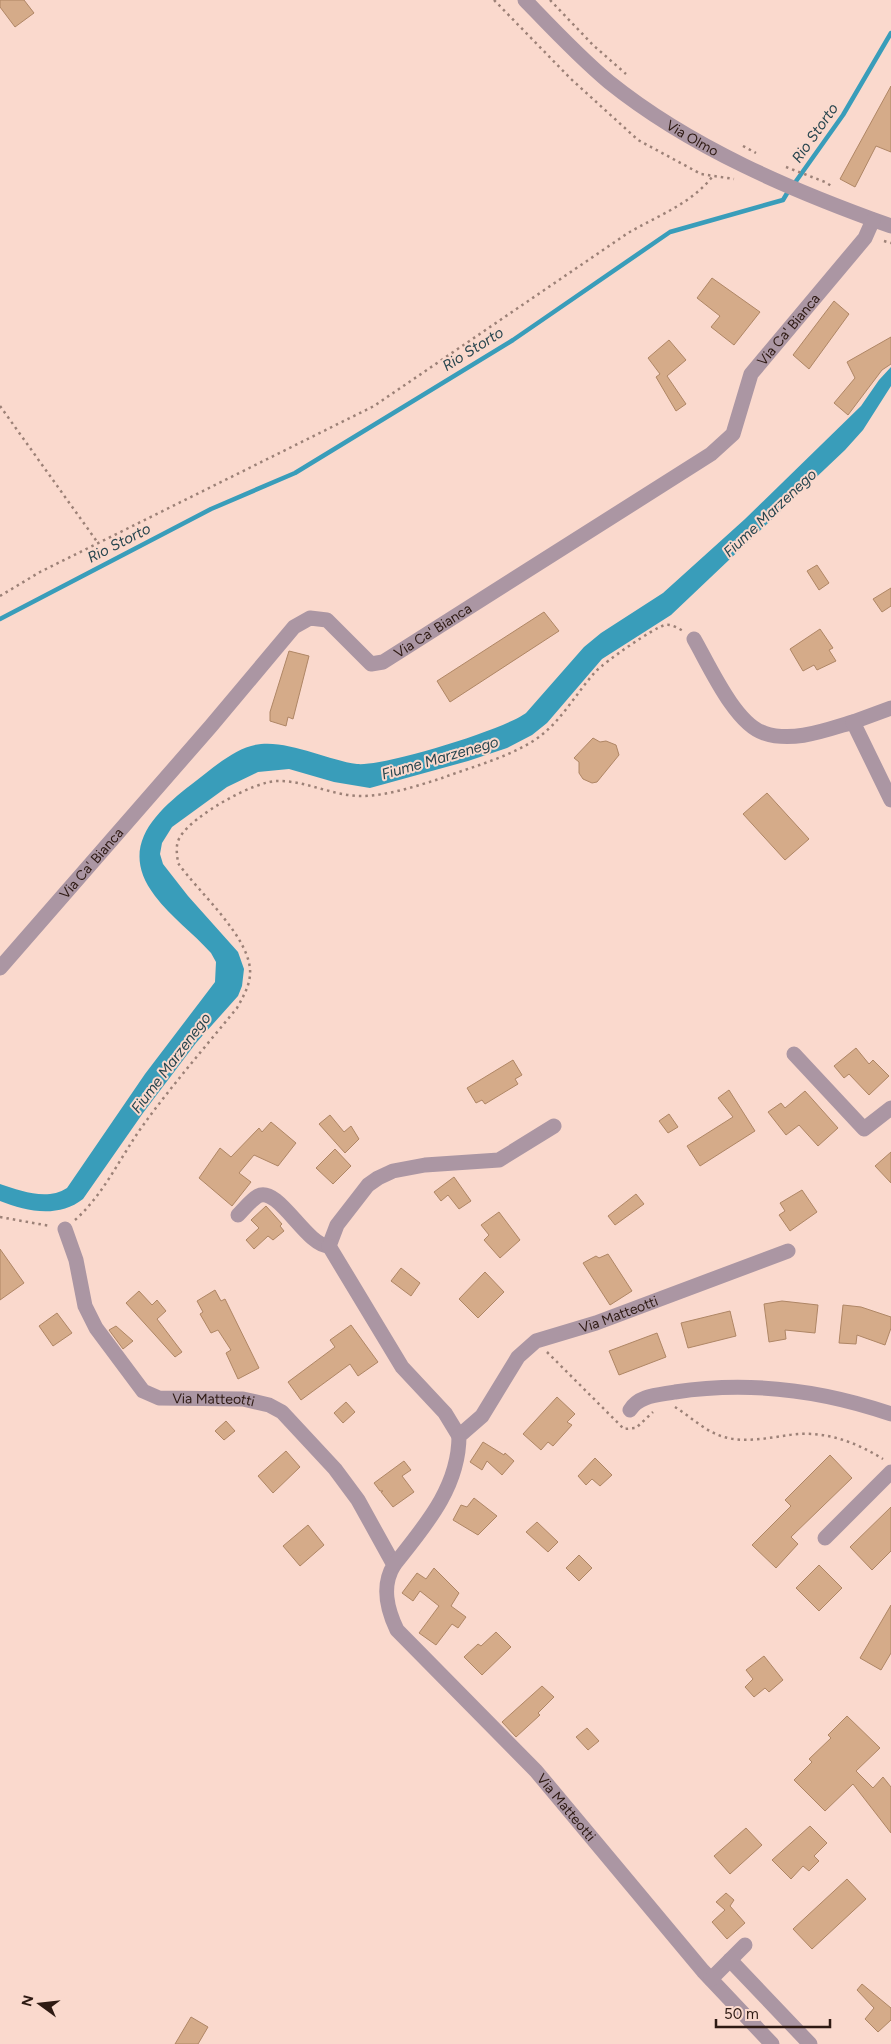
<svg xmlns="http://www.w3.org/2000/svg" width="891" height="2044" viewBox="0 0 891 2044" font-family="Figtree,sans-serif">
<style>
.water{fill:#399dba}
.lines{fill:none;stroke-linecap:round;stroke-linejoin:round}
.stream{stroke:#399dba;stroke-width:4.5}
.building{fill:#d5ab89;stroke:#af8665}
.path{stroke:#9c8177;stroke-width:2.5;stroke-dasharray:2.5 4;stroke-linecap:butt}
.minor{stroke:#ab96a3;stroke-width:15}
.labels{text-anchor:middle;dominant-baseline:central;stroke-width:4;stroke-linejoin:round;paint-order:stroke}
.street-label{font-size:14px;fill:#2e1a13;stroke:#fad9cd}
.water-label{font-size:15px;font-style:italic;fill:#27454e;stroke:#fad9cd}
</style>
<rect width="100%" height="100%" fill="#fad9cd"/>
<path class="water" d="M891 367V386L863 430 845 450 671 615 602 659 547 723 532 735 507 748 468 761 370 788 334 782 289 769 258 772 227 787 172 827 162 843 160 854 163 864 188 896 238 952 244 969 242 986 238 996 196 1043 143 1113 83 1199C59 1218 27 1212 0 1201V1184C21 1191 47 1201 67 1188L145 1074 215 982 216 962 211 953C193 933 171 917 155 896 118 848 154 813 192 784 212 769 236 746 261 744 290 741 328 760 357 764 383 767 505 729 526 713L584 647 601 633 663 593 745 519 861 406 879 380Z"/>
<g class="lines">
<g class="stream">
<polyline points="794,184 843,115 891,33"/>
<polyline points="0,619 211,509 295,473 513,340 670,232 783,200 789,190"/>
</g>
</g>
<g class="building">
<polygon points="0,0 24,0 34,13 15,27 0,7"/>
<polygon points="891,86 891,152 876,146 855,187 840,179"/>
<polygon points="712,278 760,312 734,345 711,327 720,316 697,298"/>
<polygon points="834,301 849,314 809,369 793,355"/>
<polygon points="891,337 891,364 882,370 848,415 834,403 855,378 847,362"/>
<polygon points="669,340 686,360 667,376 686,404 676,411 656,377 660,374 648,358"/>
<polygon points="817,565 829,583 819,590 807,571"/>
<polygon points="891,588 891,606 882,612 873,599"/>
<polygon points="544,612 559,631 450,702 437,681"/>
<polygon points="820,629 833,648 829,650 836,661 817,670 814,665 803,671 790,649"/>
<polygon points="289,651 309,656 293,719 288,717 286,726 270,721 270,712"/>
<polygon points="593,738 600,742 606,741 616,745 619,755 597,782 592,783 583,779 579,773 579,762 574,758"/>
<polygon points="767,793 809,839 785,860 743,814"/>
<polygon points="856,1048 869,1064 873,1060 889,1076 869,1095 849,1074 844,1078 834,1066"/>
<polygon points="513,1060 522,1075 515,1079 518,1084 485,1104 482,1100 476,1103 467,1088"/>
<polygon points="729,1090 755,1131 700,1166 687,1146 733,1117 718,1098"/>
<polygon points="805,1091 838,1128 818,1146 799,1125 786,1135 768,1112 781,1103 785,1108"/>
<polygon points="669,1114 678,1127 668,1133 659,1121"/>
<polygon points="330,1115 344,1132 351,1126 359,1139 345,1153 319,1124"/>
<polygon points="271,1122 296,1143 278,1166 254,1155 239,1173 251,1182 232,1206 199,1178 220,1148 231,1157 259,1128 262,1132"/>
<polygon points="335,1149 351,1166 333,1184 316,1168"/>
<polygon points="891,1152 891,1183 875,1166"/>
<polygon points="454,1177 471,1201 459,1209 448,1195 441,1201 434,1192"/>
<polygon points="802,1190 817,1212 790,1231 779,1215 785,1211 780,1203"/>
<polygon points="636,1194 644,1204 615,1225 608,1216"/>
<polygon points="266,1206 282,1224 280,1226 284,1231 273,1240 268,1236 254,1249 246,1240 259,1228 251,1220"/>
<polygon points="499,1212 520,1240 500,1258 484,1240 489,1235 481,1225"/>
<polygon points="0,1249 24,1283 0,1300"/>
<polygon points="608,1254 632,1291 610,1305 583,1263 596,1256 599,1258"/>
<polygon points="401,1268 420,1283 411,1296 391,1281"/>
<polygon points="485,1272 504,1292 478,1318 459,1299"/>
<polygon points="215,1290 221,1301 225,1299 259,1368 238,1379 226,1353 231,1350 218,1330 211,1333 200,1314 203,1312 197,1301"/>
<polygon points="139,1291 152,1305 157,1300 166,1311 157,1319 182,1352 175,1357 126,1303"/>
<polygon points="782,1301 818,1305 815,1333 785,1330 786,1339 769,1342 764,1304"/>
<polygon points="843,1305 861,1307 891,1317 891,1328 885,1345 857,1335 856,1344 839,1343"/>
<polygon points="730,1311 736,1336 688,1348 681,1323"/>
<polygon points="57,1313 72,1333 53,1346 39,1326"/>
<polygon points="351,1325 378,1362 358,1376 350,1364 301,1400 288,1382 335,1347 330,1340"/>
<polygon points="116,1326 133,1341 123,1349 109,1330"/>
<polygon points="657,1333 666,1357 619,1375 609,1351"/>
<polygon points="557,1397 575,1414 567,1422 572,1425 553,1446 548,1442 541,1450 523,1434"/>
<polygon points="346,1402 355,1412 343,1423 334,1413"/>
<polygon points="226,1421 235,1431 224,1440 215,1431"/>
<polygon points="483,1442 504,1455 505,1453 514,1461 502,1475 487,1461 482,1470 470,1462"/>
<polygon points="286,1451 300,1467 273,1493 258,1476"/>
<polygon points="830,1455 852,1478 791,1537 798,1544 776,1568 752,1545 791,1506 785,1500"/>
<polygon points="595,1458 612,1475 600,1486 592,1479 586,1485 578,1476"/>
<polygon points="404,1461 411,1470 402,1476 414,1492 393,1507 381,1492 383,1491 380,1491 374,1483"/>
<polygon points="474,1498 497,1516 478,1535 453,1520 461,1505 467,1507"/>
<polygon points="891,1507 891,1551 872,1570 850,1547"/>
<polygon points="537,1522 558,1542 548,1552 526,1532"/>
<polygon points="308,1525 324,1545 300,1566 283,1546"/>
<polygon points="579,1555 592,1568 579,1581 566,1568"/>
<polygon points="819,1565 842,1588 819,1611 796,1588"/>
<polygon points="434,1568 459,1593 451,1606 466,1617 458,1628 452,1624 436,1645 419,1633 439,1606 420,1591 413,1601 402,1593 417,1573 426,1579"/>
<polygon points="891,1605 891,1653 881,1670 860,1658"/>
<polygon points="496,1632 511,1647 482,1675 464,1657 478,1644 481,1646"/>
<polygon points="764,1656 783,1680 769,1692 765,1688 754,1697 745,1687 753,1679 746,1670"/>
<polygon points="542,1686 554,1697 538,1713 540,1715 516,1737 502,1722"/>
<polygon points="847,1716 880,1748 856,1771 873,1788 883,1777 891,1787 891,1833 853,1784 825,1811 794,1780 812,1762 809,1759 831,1738 828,1735"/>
<polygon points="587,1728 599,1741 588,1750 576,1737"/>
<polygon points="810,1826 827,1843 814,1856 819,1861 809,1871 803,1866 791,1879 772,1860"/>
<polygon points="746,1828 762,1845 730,1874 714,1856"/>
<polygon points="847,1879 866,1899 812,1949 793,1929"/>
<polygon points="726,1893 734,1900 730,1906 745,1923 727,1939 712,1922 725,1910 716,1902"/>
<polygon points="862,1984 891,2008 891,2020 878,2032 865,2019 874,2008 857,1990"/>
<polygon points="191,2017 208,2027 198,2044 175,2044"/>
</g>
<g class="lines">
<g class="path">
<polyline points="494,0 571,79 638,140 701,174 734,179"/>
<polyline points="550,0 593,45 626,74"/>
<polyline points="743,146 756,153"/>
<polyline points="786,167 825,182 833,187"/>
<polyline points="884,241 891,243"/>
<polyline points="0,406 98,543"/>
<path d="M0 596 40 572 374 406 628 233C657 216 691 204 712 177"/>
<polyline points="0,1217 50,1226"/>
<path d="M75 1220C105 1193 120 1157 144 1124 173 1084 206 1046 237 1008 243 997 249 987 250 975 253 939 198 892 178 863 177 854 175 845 180 837 192 816 255 780 279 781 307 781 333 796 361 796 387 796 417 786 442 778 474 766 511 757 539 737 562 720 577 692 596 671 605 662 653 628 665 625 672 624 678 628 683 631"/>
<polyline points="547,1352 624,1429 636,1428 653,1412"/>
<path d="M675 1407C691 1417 706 1432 724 1437 745 1443 768 1438 789 1435 823 1430 854 1441 883 1459"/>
</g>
<g class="minor">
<path id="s1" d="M525 0C552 28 579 57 609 82 691 148 793 191 891 226"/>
<path d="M694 639C709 665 735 724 764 733 793 743 826 730 853 722"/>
<polyline points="891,708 853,722 891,800"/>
<path id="s2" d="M0 968 211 726 294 627 310 618 327 620 371 664 383 662 711 454 733 434 751 374 865 238 873 220"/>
<polyline points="794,1054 864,1129 891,1108"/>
<path d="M238 1215C244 1209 251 1200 258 1196 278 1185 307 1247 329 1246"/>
<path id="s3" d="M65 1229 76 1260 85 1306 96 1328 143 1391 159 1398 243 1399 269 1405 282 1412 335 1469 358 1500 394 1565C381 1586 387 1609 397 1630L536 1771 703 1971 772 2044"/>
<polyline points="329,1246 337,1225 368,1185 378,1178 393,1171 425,1165 499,1160 554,1126"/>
<polyline points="329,1246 402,1367 445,1413 459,1436"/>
<path d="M630 1410C639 1395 659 1395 675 1392 748 1381 821 1390 891 1414"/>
<polyline points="825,1538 891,1472"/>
<path id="s4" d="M394 1565C424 1527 459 1488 459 1436L482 1416 518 1357 536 1341 596 1323 788 1251"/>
<polyline points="730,1960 810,2044"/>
<polyline points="711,1979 745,1945"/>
</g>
</g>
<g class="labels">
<g class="street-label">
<text stroke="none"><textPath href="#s1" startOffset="218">Via Olmo</textPath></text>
<text stroke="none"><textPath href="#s2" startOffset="1099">Via Ca' Bianca</textPath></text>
<text stroke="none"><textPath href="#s2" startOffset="619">Via Ca' Bianca</textPath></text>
<text stroke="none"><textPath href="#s2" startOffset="139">Via Ca' Bianca</textPath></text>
<text stroke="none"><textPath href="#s4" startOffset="358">Via Matteotti</textPath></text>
<text stroke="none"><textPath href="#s3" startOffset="255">Via Matteotti</textPath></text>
<text stroke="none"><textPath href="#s3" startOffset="830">Via Matteotti</textPath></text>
</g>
<g class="water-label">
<text transform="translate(815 133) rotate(-55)">Rio Storto</text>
<text transform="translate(473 349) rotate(-32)">Rio Storto</text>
<text transform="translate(770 513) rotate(-43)">Fiume Marzenego</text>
<text transform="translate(119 543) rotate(-27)">Rio Storto</text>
<text transform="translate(440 758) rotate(-16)">Fiume Marzenego</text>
<text transform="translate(171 1063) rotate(-53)">Fiume Marzenego</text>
</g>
</g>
<g transform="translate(40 2004) rotate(285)" stroke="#fad9cd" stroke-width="4" paint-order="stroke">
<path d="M0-4L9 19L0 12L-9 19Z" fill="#2e1a13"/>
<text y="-8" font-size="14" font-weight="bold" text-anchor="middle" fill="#2e1a13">N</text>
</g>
<path d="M716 2019v8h114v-8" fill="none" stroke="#2e1a13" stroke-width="2.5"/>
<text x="724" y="2019" font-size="15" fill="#2e1a13" stroke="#fad9cd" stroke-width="4" paint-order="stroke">50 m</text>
</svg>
